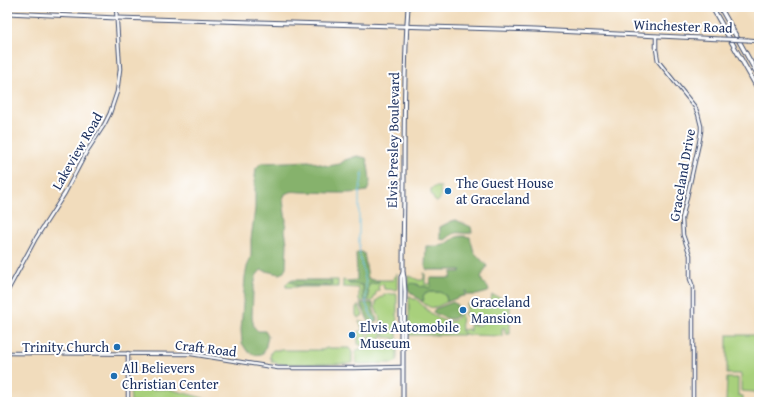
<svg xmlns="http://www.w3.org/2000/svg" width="766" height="409" viewBox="0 0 766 409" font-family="'Gentium Book Plus',serif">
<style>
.green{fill:#a8d07c;stroke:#62806d}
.forest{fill:#86b26c;stroke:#507065}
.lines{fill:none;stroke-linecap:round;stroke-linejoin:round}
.stream{stroke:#70c2ec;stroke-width:1}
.secondary-casing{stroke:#3b496c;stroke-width:4.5}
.primary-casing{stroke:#3b496c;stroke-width:5}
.highway-casing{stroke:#3b496c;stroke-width:5.5}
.secondary{stroke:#fff;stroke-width:2.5}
.primary{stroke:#fff;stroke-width:3}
.highway{stroke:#fff;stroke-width:3.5}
.primary-bridge-casing{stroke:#3b496c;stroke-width:5;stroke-linecap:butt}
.primary-bridge{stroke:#fff;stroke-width:3}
.poi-dot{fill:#1f6fb2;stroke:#fff;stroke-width:1.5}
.labels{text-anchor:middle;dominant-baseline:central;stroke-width:4;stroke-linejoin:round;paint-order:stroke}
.street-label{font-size:14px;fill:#1b2f5e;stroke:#fff}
.poi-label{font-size:14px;fill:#1b2f5e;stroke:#fff;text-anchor:start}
</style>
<rect width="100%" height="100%" fill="#fff"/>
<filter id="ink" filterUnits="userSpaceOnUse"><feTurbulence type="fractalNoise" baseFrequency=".025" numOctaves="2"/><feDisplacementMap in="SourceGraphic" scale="8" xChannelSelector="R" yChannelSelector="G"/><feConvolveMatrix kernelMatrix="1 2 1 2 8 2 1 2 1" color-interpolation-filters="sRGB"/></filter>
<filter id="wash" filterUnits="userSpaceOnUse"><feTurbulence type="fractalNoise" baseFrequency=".012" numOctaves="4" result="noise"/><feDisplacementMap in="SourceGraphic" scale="16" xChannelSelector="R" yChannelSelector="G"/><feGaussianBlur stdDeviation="0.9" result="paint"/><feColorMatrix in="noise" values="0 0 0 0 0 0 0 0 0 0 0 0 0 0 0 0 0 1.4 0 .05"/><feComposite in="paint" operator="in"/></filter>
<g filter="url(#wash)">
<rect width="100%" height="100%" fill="#f1dcbc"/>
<g class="green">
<path d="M434 187H441C439 192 443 198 437 202L434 200 431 193V189Z"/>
<polygon points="396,273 397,273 397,289 396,290 384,289 383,284 378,286 379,290 377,291 373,300 372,301 360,301 359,300 359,289 358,288 343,287 343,280 347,281 347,282 349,284 363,285 363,299 365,301 369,297 368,286 370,284 378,283 379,280 394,280 393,278 395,277"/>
<path d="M424 273H425V284H430L431 286 429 288 424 286 421 287 418 284H411L408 287V276C414 276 418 283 424 279Z"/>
<polygon points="330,280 338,280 338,287 286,287 286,284 289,281 298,286 302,285 330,286 332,283"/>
<path d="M426 292H440L446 296 447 302C433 308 433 311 421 301H423V296Z"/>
<path d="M386 294H397V360L396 362 393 363 361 364 356 363C356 358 354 351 359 349H382V347H394V338L384 337 383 326 375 307 377 300Z"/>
<path d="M409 295 413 299H416C426 308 437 323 452 321 457 320 459 316 459 311H461L462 332 464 334 462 330 469 329V331H470V325H480L482 324V322L476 321 475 324 470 323 469 315H465V312H466V311L467 310V304H472V306L477 307 490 305 492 295 510 300V334H506L505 332V328H502V336L468 335 467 334H464V335H409Z"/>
<polygon points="357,306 359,306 363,315 362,316 358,318 356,315 356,307"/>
<polygon points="359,321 364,322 367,325 366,344 365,345 359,345 358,344 358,332 363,330"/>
<polygon points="374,326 377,326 380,327 382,333 382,338 379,338 379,344 371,344 370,346 369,345 370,330 371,328"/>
<polygon points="727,335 759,335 759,401 756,401 755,392 741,391 741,374 727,374"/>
<polygon points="327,348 349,348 352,352 352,363 346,364 280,364 271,362 271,361 272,361 272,359 270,358 271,352 273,350 322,350"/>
<polygon points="727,378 738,378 738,395 743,396 743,402 726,402"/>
<polygon points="169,389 218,402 131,402 130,390"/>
</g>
<g class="forest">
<path d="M357 156 366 158C368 163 368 167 369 172 370 180 371 183 367 191 346 195 324 192 303 192 295 192 293 190 285 194L283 200 286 221 285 230 287 243 286 267 284 272 279 274 261 270 256 276 253 292 252 317 254 327 258 331H265L268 336 265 350 262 354 255 355 247 351 242 343 241 330 245 277 247 267 251 256V239L255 209V177L256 168 261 163 286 162 309 161 328 166 340 164 345 160Z"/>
<path d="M456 220 471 227 472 232C467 235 461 232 456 233 451 234 448 238 445 240L440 239V227L452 221Z"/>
<path d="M464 236 470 237 474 252 487 266 481 277C483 286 486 283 489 290L488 292 477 295H467L466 291H465V296H462L447 302 446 296 440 292H426L423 296 424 300 421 301 414 295 409 291V290H408C409 280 415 283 421 287L424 286 429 288 431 286 430 278H451L452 272H460V270H427L425 266 426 246C433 246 440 247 446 244 453 240 454 236 464 236Z"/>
<path d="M357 252H362L364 253 368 278 372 280H379L378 283 370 284C366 289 370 295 368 300H364L363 299V285L349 284 347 282V281L357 280V279L356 253Z"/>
<polygon points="290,280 330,280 332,283 330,286 302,285 298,286 289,281"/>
<path d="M453 302 457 305C457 307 458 312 457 315 454 324 438 315 433 312L434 310 435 309Z"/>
<path d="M360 303H373V308L377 320C375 324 372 324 369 322Z"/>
</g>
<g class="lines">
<polyline class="stream" points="363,171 359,195 359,244 360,256 366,283 366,304 374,321"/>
</g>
</g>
<g filter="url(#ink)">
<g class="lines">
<defs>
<g id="secondary">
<polyline points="656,36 656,49 658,61 695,107 698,114 701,126 701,131 699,143 682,219 683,235 690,255 690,279 693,287 693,402"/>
<polyline points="7,292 36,238 65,193 87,151 104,125 110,113 117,92 120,69 116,7"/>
<polyline points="7,353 191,354 278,368 353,368 403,367"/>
<polyline points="128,353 128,402"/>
</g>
<g id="primary">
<polyline points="7,13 117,18 535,30 721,39"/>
<polyline points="748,40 759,41"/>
<polyline points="403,342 401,338 401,277 403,273"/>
<path d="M403 402V342L404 339 405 292 404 277 403 273C403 241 404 210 404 178 404 121 404 64 408 7"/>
</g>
<g id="highway">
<polyline points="712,7 759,91"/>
<polyline points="720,7 759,77"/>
</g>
</defs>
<use href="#secondary" class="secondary-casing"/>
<use href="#primary" class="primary-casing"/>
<use href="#highway" class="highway-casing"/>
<use href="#secondary" class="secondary"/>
<use href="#primary" class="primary"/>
<use href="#highway" class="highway"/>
<defs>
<polyline id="primary-bridge" points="721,39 748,40"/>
</defs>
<use href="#primary-bridge" class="primary-bridge-casing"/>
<use href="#primary-bridge" class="primary-bridge"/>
</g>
</g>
<g class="poi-dot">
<circle cx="448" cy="191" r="4"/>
<circle cx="463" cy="310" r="4"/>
<circle cx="352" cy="335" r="4"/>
<circle cx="117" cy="347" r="4"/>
<circle cx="114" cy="376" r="4"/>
</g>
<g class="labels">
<g class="street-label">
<text transform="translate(683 26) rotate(2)">Winchester Road</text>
<text transform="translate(393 140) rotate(-89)">Elvis Presley Boulevard</text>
<text transform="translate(77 151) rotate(-60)">Lakeview Road</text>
<text transform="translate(682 175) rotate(-80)">Graceland Drive</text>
<text transform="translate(206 348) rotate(7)">Craft Road</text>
</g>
<g class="poi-label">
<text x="456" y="183">The Guest House<tspan x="456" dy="16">at Graceland</tspan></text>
<text x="471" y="302">Graceland<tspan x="471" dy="16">Mansion</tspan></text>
<text x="360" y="327">Elvis Automobile<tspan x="360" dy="16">Museum</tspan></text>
<text x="109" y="347" text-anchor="end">Trinity Church</text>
<text x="122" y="368">All Believers<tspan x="122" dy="16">Christian Center</tspan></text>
</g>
</g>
<rect width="766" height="409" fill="none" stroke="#fff" stroke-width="24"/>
</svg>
